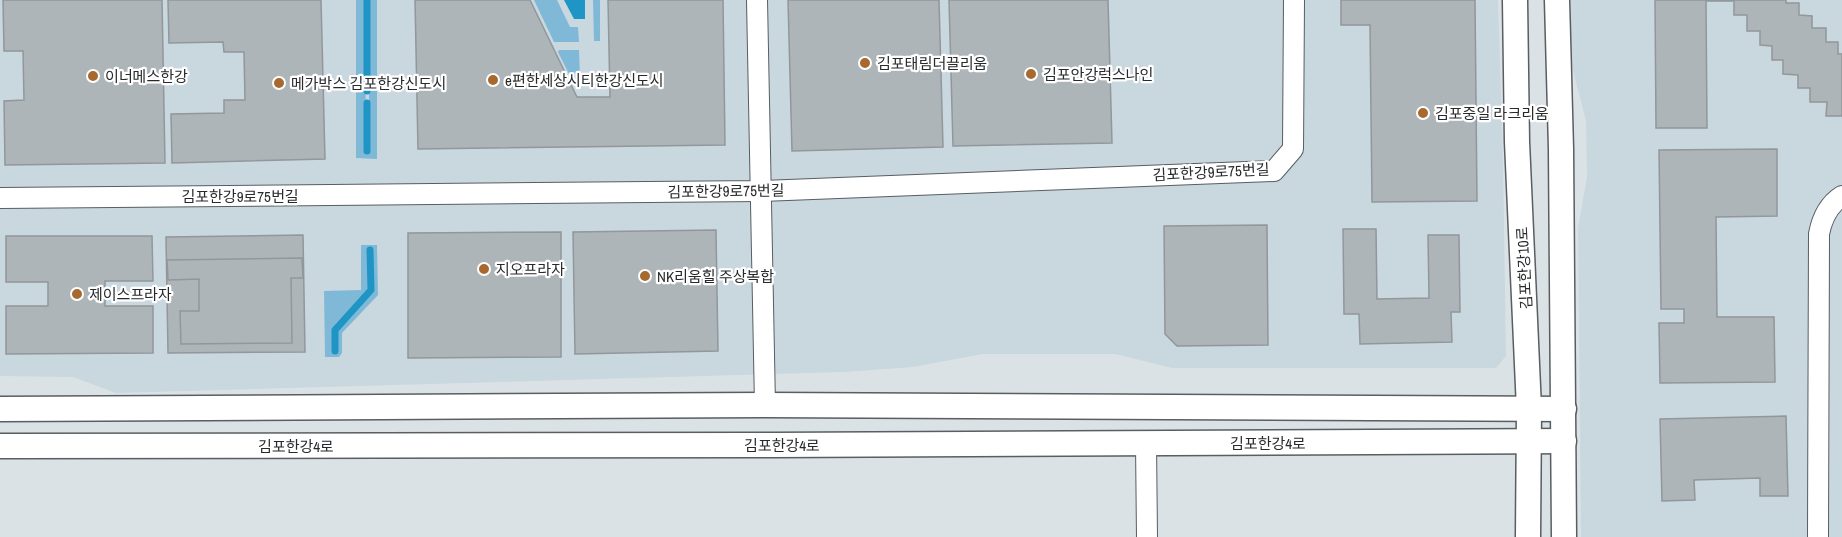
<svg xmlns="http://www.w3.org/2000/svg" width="1842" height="537" viewBox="0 0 1842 537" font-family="'Archivo Narrow','Noto Sans KR',sans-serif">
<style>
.built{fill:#c9d7df}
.green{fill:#80b9d7}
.water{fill:#1e95c5}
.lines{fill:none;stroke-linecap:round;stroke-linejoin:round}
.stream{stroke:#1e95c5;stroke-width:7}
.building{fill:#aeb5b9;stroke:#91979b;stroke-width:1.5}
.minor-casing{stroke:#585e61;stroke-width:22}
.tertiary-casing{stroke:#585e61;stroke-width:27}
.minor{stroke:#fff;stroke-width:20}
.tertiary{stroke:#fff;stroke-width:24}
.poi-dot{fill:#a7692f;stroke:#fff;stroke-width:2}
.labels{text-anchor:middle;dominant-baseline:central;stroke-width:4.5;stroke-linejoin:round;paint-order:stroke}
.poi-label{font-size:15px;fill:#27292b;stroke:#fff;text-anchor:start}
.street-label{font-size:15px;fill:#27292b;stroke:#fff}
</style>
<rect width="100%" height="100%" fill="#dbe2e5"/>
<g class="built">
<polygon points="0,0 1498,0 1503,162 1506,356 1496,368 1172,368 1115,354 983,354 913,367 844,372 116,393 73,377 0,376"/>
<polygon points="1571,0 1842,0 1842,537 1581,537 1578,228 1587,177 1586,121 1571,63"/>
</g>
<g class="green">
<polygon points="356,0 365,0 366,152 369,153 369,0 377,0 377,159 356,158"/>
<polygon points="534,0 557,0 570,27 578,27 579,42 554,42"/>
<polygon points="593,0 600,0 600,41 594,41"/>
<polygon points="559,50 579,50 580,77 576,79 571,78 558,52"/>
<polygon points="361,245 377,245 378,295 342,333 342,353 339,357 325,357 324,291 361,290"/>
</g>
<polygon class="water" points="564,0 585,0 585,19 574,19"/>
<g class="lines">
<g class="stream">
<polyline points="367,0 367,91"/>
<polyline points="367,151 367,103"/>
<polyline points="335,351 335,330 371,290 370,250"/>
</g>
</g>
<g class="building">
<polygon points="3,0 162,0 165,163 5,165 4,101 24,100 23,51 4,51"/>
<polygon points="168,0 321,0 325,159 172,163 171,114 224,113 224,100 245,100 244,52 224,52 223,42 169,43"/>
<polygon points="415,0 530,0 577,97 610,97 608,0 723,0 725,145 418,149"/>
<polygon points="788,0 939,0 943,147 792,151"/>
<polygon points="949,0 1108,0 1112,143 953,146"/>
<polygon points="1341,0 1475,0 1477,201 1372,202 1370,25 1341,25"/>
<polygon points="1655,0 1786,0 1786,3 1799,3 1799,15 1812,16 1812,28 1826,28 1826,42 1838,42 1838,54 1842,54 1842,116 1826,116 1827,102 1810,102 1810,88 1798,88 1798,75 1783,74 1783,60 1772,60 1772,46 1760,45 1760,31 1747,31 1747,15 1734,15 1734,1 1706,1 1707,128 1656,128"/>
<polygon points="1777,149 1777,216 1716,217 1717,317 1774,317 1775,382 1660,383 1659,323 1684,323 1684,309 1661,309 1659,150"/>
<polygon points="1267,225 1268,345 1177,346 1165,334 1164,226"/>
<polygon points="1343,229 1376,229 1377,299 1429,298 1428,235 1459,235 1460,312 1451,312 1452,342 1360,344 1359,314 1344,314"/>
<polygon points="716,230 718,351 575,354 573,232"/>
<polygon points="561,232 561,357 408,358 408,233"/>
<polygon points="303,235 305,352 168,353 166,237"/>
<polygon points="6,236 152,236 153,281 105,281 105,306 153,306 153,353 6,354 6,306 48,306 48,282 6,282"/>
<polygon points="302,258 303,278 291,278 292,343 181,344 180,311 199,311 199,279 168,280 167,260"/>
<polygon points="1786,416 1788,496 1760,496 1760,478 1694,480 1695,500 1662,501 1660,419"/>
</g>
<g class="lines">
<defs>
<g id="minor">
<polyline points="757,0 765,405"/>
<polyline points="0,198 760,191 1274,171 1293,149 1294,0"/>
<polyline points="1146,443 1147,537"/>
<path d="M1818 537 1819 234C1822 218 1828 205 1842 196"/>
</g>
<g id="tertiary">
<polyline points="1515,0 1517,142 1529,409 1528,537"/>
<polyline points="1557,0 1561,149 1564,537"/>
<polyline points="0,409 765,405 1564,409"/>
<polyline points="0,446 774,445 1564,441"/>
</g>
</defs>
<use href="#minor" class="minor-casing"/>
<use href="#tertiary" class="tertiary-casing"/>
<use href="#minor" class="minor"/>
<use href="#tertiary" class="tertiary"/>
</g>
<g class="poi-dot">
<circle cx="865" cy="63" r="6"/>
<circle cx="1031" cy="74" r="6"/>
<circle cx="93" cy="76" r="6"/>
<circle cx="493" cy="80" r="6"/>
<circle cx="279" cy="83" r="6"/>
<circle cx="1423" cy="113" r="6"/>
<circle cx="484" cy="269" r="6"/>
<circle cx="645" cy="276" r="6"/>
<circle cx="77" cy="294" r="6"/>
</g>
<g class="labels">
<g class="poi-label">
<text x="877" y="63">김포태림더끌리움</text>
<text x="1043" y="74">김포안강럭스나인</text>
<text x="105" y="76">이너메스한강</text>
<text x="505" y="80">e편한세상시티한강신도시</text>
<text x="291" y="83">메가박스 김포한강신도시</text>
<text x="1435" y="113">김포중일 라크리움</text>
<text x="496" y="269">지오프라자</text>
<text x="657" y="276">NK리움힐 주상복합</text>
<text x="89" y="294">제이스프라자</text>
</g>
<g class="street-label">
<text transform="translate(1211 172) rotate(-3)">김포한강9로75번길</text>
<text transform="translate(726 191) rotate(-1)">김포한강9로75번길</text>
<text x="240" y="196">김포한강9로75번길</text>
<text transform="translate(1524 268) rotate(-93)">김포한강10로</text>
<text x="1268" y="443">김포한강4로</text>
<text x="782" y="445">김포한강4로</text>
<text x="296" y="446">김포한강4로</text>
</g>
</g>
</svg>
